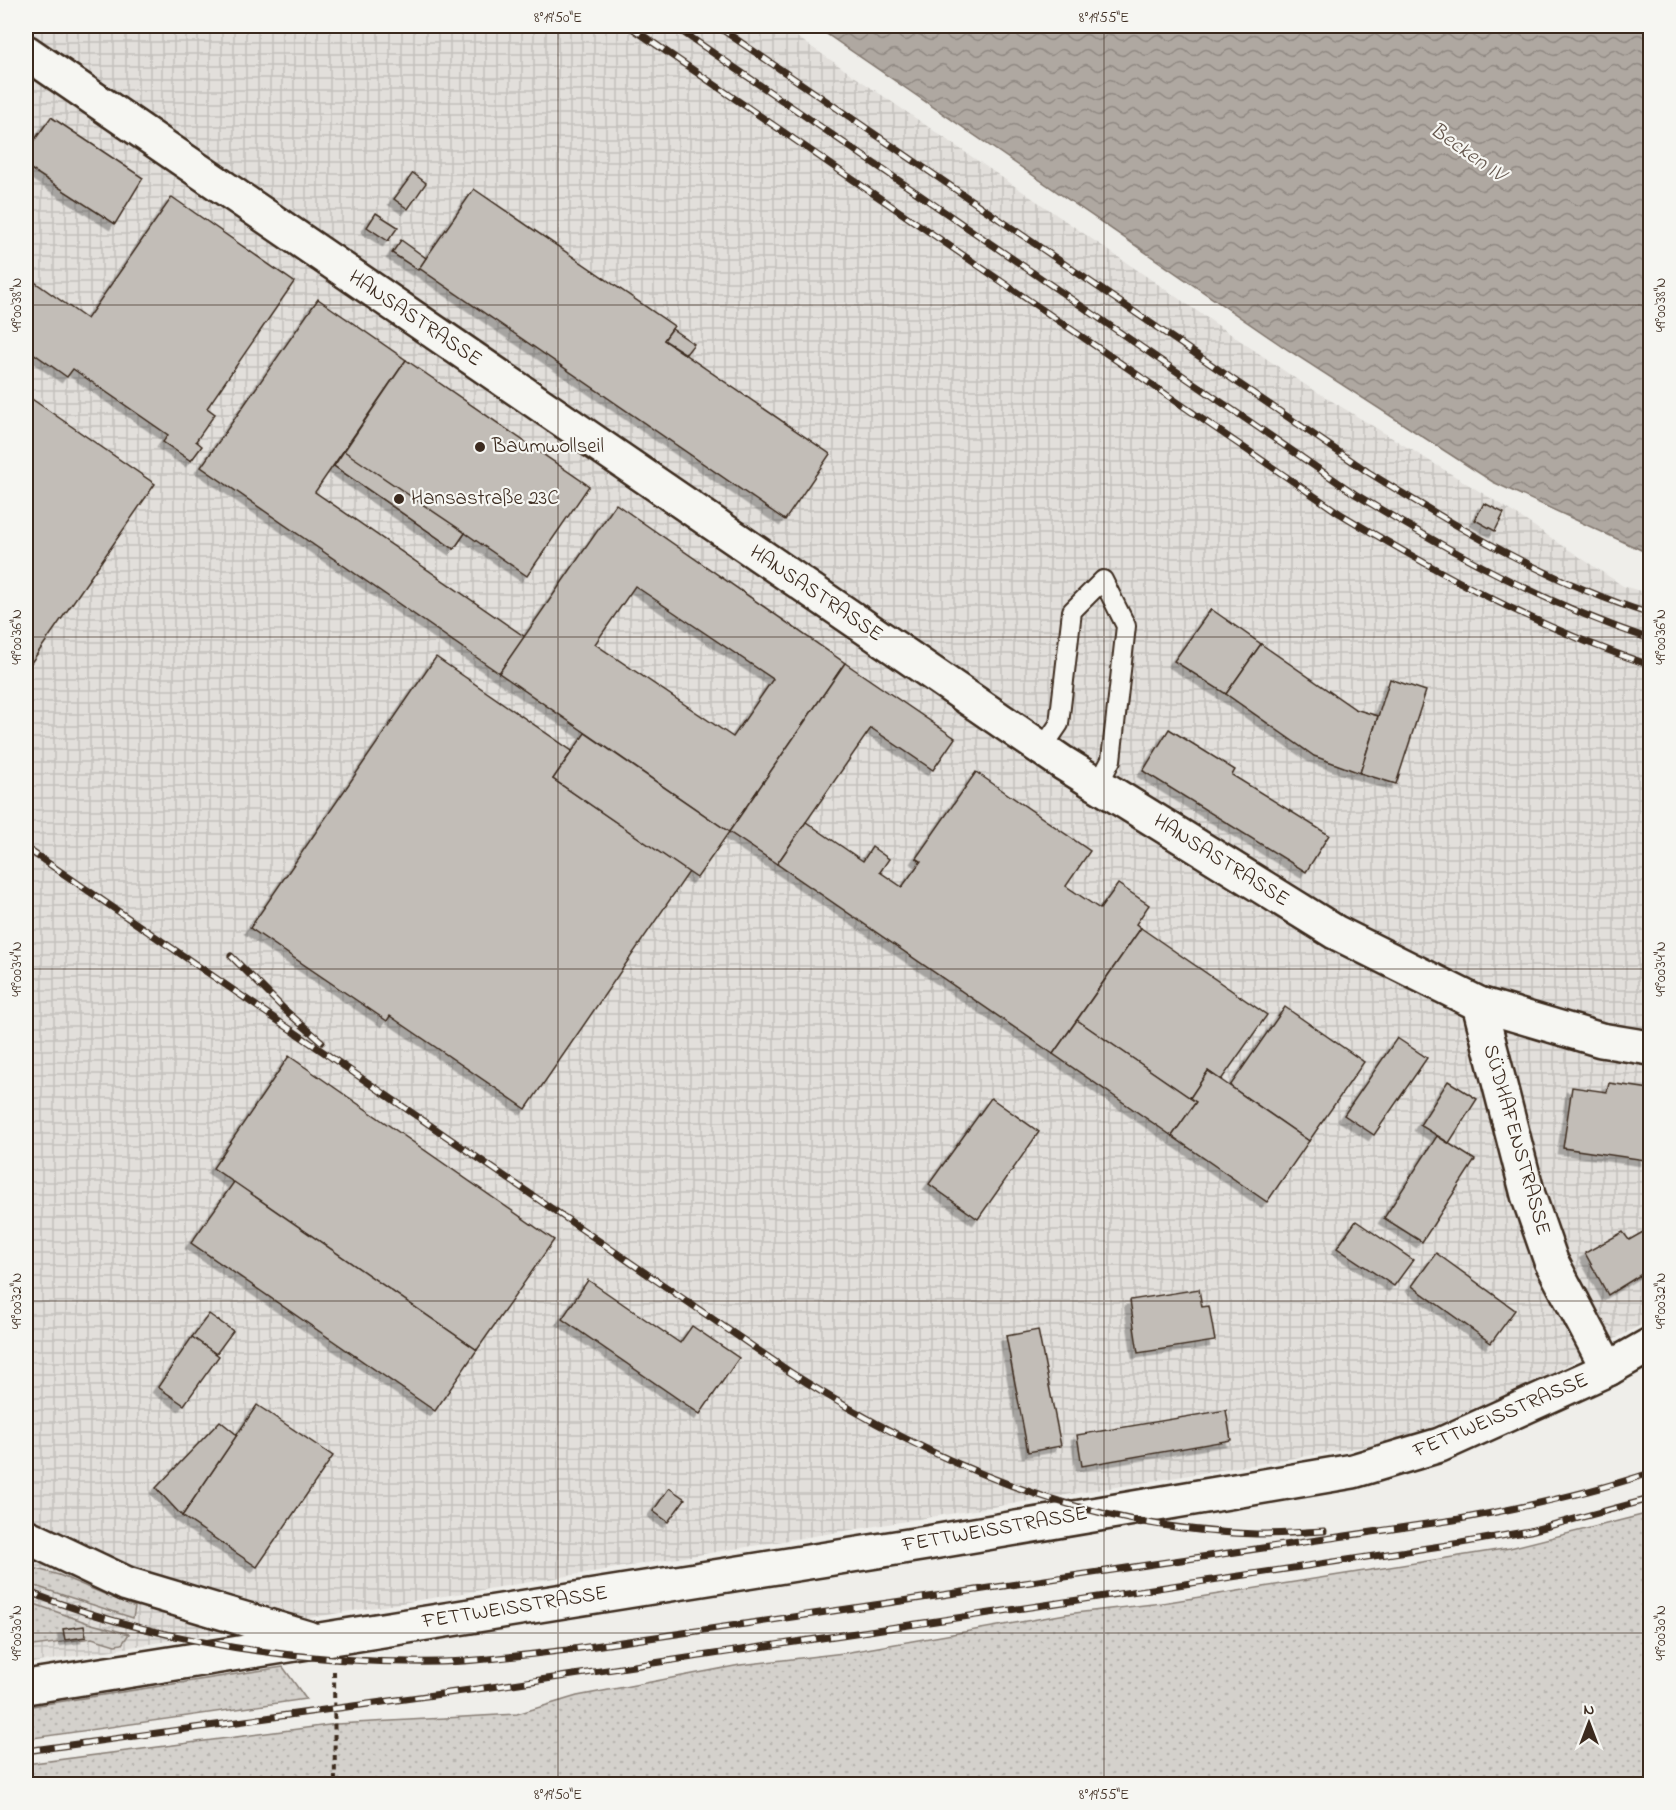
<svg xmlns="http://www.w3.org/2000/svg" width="1676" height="1810" viewBox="0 0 1676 1810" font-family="'Indie Flower',sans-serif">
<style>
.industrial{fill:url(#industrial-grid)}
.grass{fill:url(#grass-dots);stroke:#887e75;stroke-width:1.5}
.water{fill:url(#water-waves);stroke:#81766d;stroke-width:1.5}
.building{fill:#c2bdb7;stroke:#3b2a1e;stroke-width:1.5;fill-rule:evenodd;filter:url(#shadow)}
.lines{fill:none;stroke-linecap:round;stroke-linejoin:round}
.service-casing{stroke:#3b2a1e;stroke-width:22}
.minor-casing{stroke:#3b2a1e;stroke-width:38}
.path{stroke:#3b2a1e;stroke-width:4;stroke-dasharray:6 4.5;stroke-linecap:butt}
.service{stroke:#f6f6f2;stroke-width:18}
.minor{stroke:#f6f6f2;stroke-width:33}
.rail-casing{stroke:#3b2a1e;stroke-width:7}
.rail{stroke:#f6f6f2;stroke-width:4.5;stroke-dasharray:14;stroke-linecap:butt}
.ticks{fill:none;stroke:#3b2a1e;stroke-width:1.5;stroke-opacity:0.45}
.poi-dot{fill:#3b2a1e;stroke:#f6f6f2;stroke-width:2}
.labels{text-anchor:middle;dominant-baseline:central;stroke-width:4.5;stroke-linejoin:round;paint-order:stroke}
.street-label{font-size:21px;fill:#3b2a1e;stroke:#f6f6f2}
.poi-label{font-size:21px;fill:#3b2a1e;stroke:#f6f6f2;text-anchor:start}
.water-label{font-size:22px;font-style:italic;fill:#64564c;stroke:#f6f6f2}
.neatline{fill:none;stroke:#3b2a1e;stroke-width:2}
.ticks-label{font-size:15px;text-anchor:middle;fill:#3b2a1e}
</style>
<defs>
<pattern id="industrial-grid" width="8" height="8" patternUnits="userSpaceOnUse" patternTransform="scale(1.5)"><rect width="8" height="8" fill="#e2dfdb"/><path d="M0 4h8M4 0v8" fill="none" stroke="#c3c0bc"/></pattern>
<pattern id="grass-dots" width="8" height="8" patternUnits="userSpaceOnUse" patternTransform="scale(1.5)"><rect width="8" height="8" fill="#d4d1cc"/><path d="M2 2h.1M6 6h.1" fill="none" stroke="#b7b4af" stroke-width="1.8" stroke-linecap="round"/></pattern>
<pattern id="water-waves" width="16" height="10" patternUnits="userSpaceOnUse" patternTransform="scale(1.5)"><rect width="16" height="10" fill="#afa8a1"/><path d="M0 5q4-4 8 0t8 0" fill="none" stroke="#908983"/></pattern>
<filter id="shadow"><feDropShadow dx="-5.5" dy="5.5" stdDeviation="0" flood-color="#0004"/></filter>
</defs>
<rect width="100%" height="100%" fill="#efeeea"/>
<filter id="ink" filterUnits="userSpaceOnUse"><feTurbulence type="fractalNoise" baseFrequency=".0167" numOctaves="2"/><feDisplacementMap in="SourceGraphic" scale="12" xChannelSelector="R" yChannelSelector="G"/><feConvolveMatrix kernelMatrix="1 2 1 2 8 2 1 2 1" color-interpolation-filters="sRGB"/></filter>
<g filter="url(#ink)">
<polygon class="industrial" points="26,26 781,26 1299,381 1505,507 1623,586 1650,594 1650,1320 1524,1388 1399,1441 26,1664"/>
<g class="grass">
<polygon points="1650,1513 1650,1784 26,1784 26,1764 337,1724 517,1714 577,1696 740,1665 844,1653 1066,1614 1162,1603 1510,1548"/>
<polygon points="26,1566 59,1575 135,1607 133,1618 26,1583"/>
<polygon points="26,1601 88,1623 129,1634 122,1644 115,1645 92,1638 26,1647"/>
<polygon points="283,1667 306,1699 26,1739 26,1707"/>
</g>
<polygon class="water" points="815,26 1637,26 1650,35 1650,554 1493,482 1288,350"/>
<g class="building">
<polygon points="51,117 143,178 115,224 26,166 26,152"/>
<polygon points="413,173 426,183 408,209 394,199"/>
<polygon points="474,189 674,326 664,340 830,454 785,520 419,268"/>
<polygon points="172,197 294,282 207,408 215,414 196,441 202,446 191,461 163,442 168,435 73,369 67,377 26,348 26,276 87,319"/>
<polygon points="376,213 398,227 388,241 367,227"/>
<polygon points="401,240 426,258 418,270 392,253"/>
<polygon points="318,299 406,360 315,492 525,637 499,673 201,467"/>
<polygon points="672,329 694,344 686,354 664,340"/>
<polygon points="406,360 589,486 527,576 465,533 454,549 334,466"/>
<polygon points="26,395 155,484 26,670"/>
<polygon points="344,451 465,533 454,549 334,466"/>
<polygon points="1484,503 1504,513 1495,531 1475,520"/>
<path d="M616 504 845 663 729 832 499 673ZM635 586 773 679 733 737 595 644Z"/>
<polygon points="1211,609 1261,644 1226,694 1174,661"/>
<polygon points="1261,644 1355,709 1378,716 1360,773 1314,756 1226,694"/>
<polygon points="436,657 572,751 553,779 689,872 526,1109 390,1016 387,1021 250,928"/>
<polygon points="845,663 955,738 933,770 871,728 777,864 729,832"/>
<polygon points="1390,679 1426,691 1396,784 1360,773"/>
<polygon points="1169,729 1235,770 1232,775 1329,835 1306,872 1143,771"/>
<polygon points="585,733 729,832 697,878 553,779"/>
<polygon points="976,772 1090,851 1066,886 1100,909 1118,884 1149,905 1136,924 1141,928 1053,1054 777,864 806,822 863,861 872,847 889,859 880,872 902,887 921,861 916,858"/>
<polygon points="1141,928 1267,1015 1221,1080 1208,1071 1190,1098 1077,1020"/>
<polygon points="1285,1007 1364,1062 1309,1141 1230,1086"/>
<polygon points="1077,1020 1196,1102 1172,1136 1053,1054"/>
<polygon points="1397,1038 1427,1058 1374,1135 1344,1115"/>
<polygon points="289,1056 554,1240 477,1350 213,1168"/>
<polygon points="1208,1071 1309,1141 1267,1202 1172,1136 1196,1102 1190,1098"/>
<polygon points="1448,1081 1477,1099 1449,1143 1420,1125"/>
<polygon points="1609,1083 1650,1089 1650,1127 1645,1160 1563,1148 1572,1087 1607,1092"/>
<polygon points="991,1098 1039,1132 978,1219 929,1184"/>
<polygon points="1437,1136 1475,1160 1422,1242 1384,1218"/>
<polygon points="234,1182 477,1350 435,1411 191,1243"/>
<polygon points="1356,1221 1413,1260 1394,1286 1337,1248"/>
<polygon points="1650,1228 1650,1269 1608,1295 1585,1253 1623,1232 1629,1240"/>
<polygon points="1436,1253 1515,1310 1491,1343 1412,1286"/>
<polygon points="588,1280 680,1343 692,1326 739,1358 700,1414 562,1319"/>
<polygon points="1199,1289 1202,1307 1209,1306 1215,1341 1138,1353 1130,1300"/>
<polygon points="209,1314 233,1331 216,1354 192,1337"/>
<polygon points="1038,1330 1061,1446 1028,1452 1006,1336"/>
<polygon points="192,1337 219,1356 184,1405 158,1387"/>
<polygon points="257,1405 333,1456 257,1567 182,1516"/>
<polygon points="1226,1410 1231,1440 1082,1466 1077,1435"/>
<polygon points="220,1421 237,1435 182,1516 156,1488"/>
<polygon points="669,1488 685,1499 668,1522 653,1511"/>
<polygon points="84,1626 86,1637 65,1640 63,1629"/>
</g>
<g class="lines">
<defs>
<polyline id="service" points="1042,749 1059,724 1072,611 1103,580 1126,626 1111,760 1098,785"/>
<g id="minor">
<polyline points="26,52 1063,763 1335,932 1479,1004 1601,1040 1650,1048"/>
<polyline points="1479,1004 1528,1195 1551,1261 1608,1369"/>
<polyline points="26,1536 127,1584 308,1638"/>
<polyline points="26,1687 927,1543 1353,1471 1440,1445 1608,1369 1650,1345"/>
</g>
</defs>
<use href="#service" class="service-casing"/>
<use href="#minor" class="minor-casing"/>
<g class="path">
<polyline points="1650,494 1646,507 1650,508"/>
<polyline points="334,1671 335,1784"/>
</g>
<use href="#service" class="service"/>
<use href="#minor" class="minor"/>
<defs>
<g id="rail">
<path d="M629 26 1339 513C1438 573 1540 629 1650 665"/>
<path d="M674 26 1355 494C1449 551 1545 604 1650 639"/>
<path d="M717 26 1368 472C1458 528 1549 582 1650 614"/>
<path d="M26 848 790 1372C933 1464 1084 1529 1256 1534 1279 1534 1302 1532 1324 1531"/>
<polyline points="231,956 286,1011 322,1042"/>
<path d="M26 1591C157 1642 299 1664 440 1662 483 1661 525 1655 567 1650L1454 1520C1521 1508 1586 1494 1650 1473"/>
<polyline points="26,1751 499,1686 1461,1543 1530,1531 1650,1499"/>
</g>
</defs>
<use href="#rail" class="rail-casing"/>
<use href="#rail" class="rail"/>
</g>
</g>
<path class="ticks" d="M558 26V1784M1104 26V1784M1650 26V1784M26 305H1650M26 637H1650M26 969H1650M26 1301H1650M26 1633H1650"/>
<g class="poi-dot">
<circle cx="480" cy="447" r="6"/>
<circle cx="399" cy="499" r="6"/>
</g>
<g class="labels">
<g class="street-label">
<text transform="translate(415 319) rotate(34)">HANSASTRASSE</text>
<text transform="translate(816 594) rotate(34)">HANSASTRASSE</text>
<text transform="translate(1221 861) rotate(32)">HANSASTRASSE</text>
<text transform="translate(1516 1140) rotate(74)">SÜDHAFENSTRASSE</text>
<text transform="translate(1501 1416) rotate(-23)">FETTWEISSTRASSE</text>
<text transform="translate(995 1530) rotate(-10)">FETTWEISSTRASSE</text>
<text transform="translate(515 1608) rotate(-9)">FETTWEISSTRASSE</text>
</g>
<g class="poi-label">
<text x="492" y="447">Baumwollseil</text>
<text x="411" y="499">Hansastraße 23C</text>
</g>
<g class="water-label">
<text transform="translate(1467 153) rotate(35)">Becken IV</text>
</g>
</g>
<rect width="1676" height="1810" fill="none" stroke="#f6f6f2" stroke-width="66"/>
<g transform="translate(1589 1723)" stroke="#f6f6f2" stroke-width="4.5" paint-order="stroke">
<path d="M0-4.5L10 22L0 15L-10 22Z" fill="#3b2a1e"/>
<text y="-9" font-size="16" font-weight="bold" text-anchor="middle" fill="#3b2a1e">N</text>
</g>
<rect x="33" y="33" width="1610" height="1744" class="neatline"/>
<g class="ticks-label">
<text x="558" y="22">8°19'50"E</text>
<text x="1104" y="22">8°19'55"E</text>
<text transform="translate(16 305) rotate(-90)" y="5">49°00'38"N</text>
<text transform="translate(1660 305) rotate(-90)" y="5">49°00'38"N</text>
<text transform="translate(16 637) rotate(-90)" y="5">49°00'36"N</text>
<text transform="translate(1660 637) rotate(-90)" y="5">49°00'36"N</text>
<text transform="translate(16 969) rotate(-90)" y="5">49°00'34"N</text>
<text transform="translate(1660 969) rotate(-90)" y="5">49°00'34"N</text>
<text transform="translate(16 1301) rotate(-90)" y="5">49°00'32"N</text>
<text transform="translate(1660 1301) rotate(-90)" y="5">49°00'32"N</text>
<text transform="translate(16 1633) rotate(-90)" y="5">49°00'30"N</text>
<text transform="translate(1660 1633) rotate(-90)" y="5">49°00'30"N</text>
<text x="558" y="1799">8°19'50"E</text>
<text x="1104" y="1799">8°19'55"E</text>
</g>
</svg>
